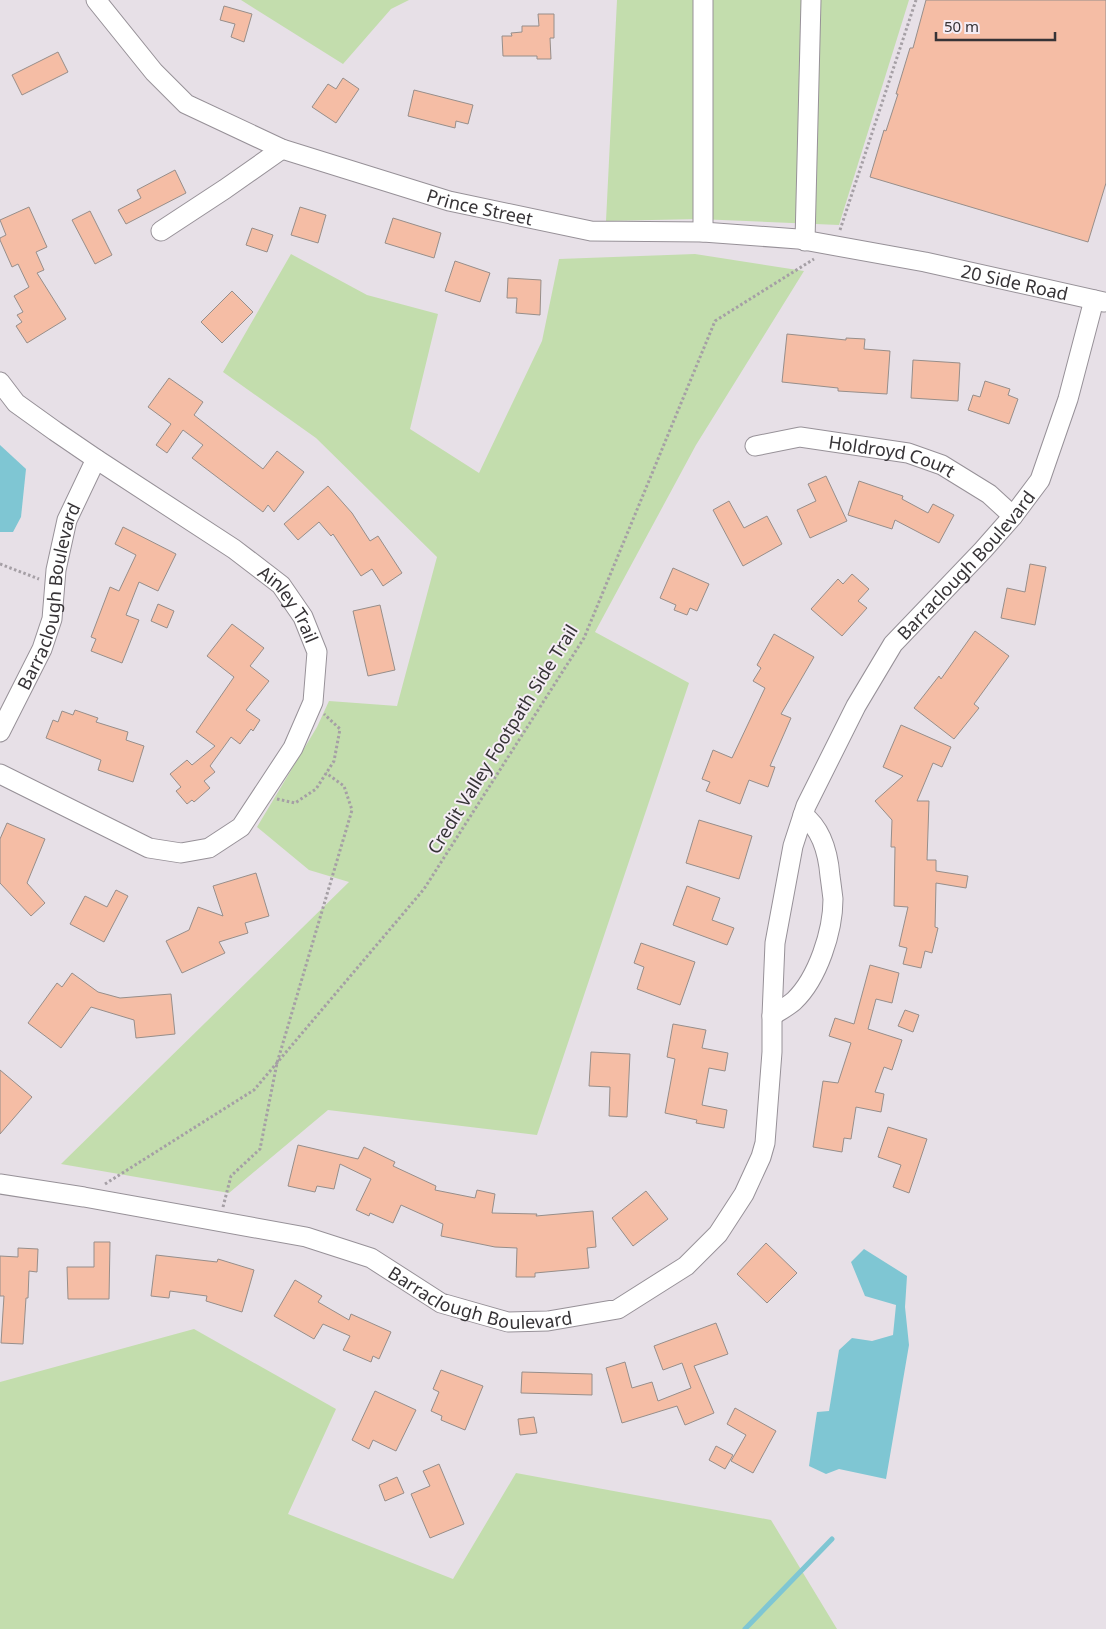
<svg xmlns="http://www.w3.org/2000/svg" width="1106" height="1629" viewBox="0 0 1106 1629" font-family="'Noto Sans',sans-serif">
<style>
.green{fill:#c3ddad}
.water{fill:#7fc6d3}
.lines{fill:none;stroke-linecap:round;stroke-linejoin:round}
.stream{stroke:#7fc6d3;stroke-width:5}
.building{fill:#f5bda5;stroke:#978e8a}
.minor-casing{stroke:#979198;stroke-width:21}
.path{stroke:#a59fa5;stroke-width:3;stroke-dasharray:2.5 2.5;stroke-linecap:butt}
.minor{stroke:#fff;stroke-width:19}
.labels{text-anchor:middle;dominant-baseline:central;stroke-width:4;stroke-linejoin:round;paint-order:stroke}
.street-label{font-size:18px;fill:#363336;stroke:#f5edf5}
</style>
<rect width="100%" height="100%" fill="#e7e0e7"/>
<g class="green">
<polygon points="241,0 409,0 391,9 343,64"/>
<polygon points="617,0 909,0 839,225 698,219 606,221"/>
<polygon points="291,254 367,295 438,314 410,429 479,473 542,341 559,259 695,254 804,271 696,445 595,632 689,683 537,1135 328,1110 229,1193 61,1164 349,882 309,870 257,827 317,727 329,701 397,706 437,557 316,438 223,372"/>
<polygon points="194,1329 336,1409 288,1514 453,1579 516,1473 771,1520 837,1629 0,1629 0,1382"/>
</g>
<g class="water">
<polygon points="0,445 26,469 21,517 13,532 0,532"/>
<polygon points="864,1249 907,1276 905,1307 909,1345 886,1479 839,1469 826,1474 809,1466 817,1412 829,1411 839,1350 852,1338 872,1341 893,1335 896,1305 865,1296 851,1262"/>
</g>
<g class="lines">
<polyline class="stream" points="745,1629 832,1539"/>
</g>
<g class="building">
<polygon points="926,0 1106,0 1106,183 1088,242 870,177 884,130 886,131 898,94 896,94 910,48 913,48"/>
<polygon points="224,6 252,14 244,42 231,37 235,24 220,20"/>
<polygon points="538,14 554,14 554,38 550,38 551,59 537,59 537,56 503,56 502,36 512,36 511,33 522,32 522,26 539,26"/>
<polygon points="58,52 68,72 22,95 12,75"/>
<polygon points="343,78 359,89 336,123 312,107 328,84 336,89"/>
<polygon points="414,90 473,105 468,124 456,121 455,128 408,116"/>
<polygon points="175,170 186,193 126,224 118,210 141,198 137,190"/>
<polygon points="29,207 47,247 36,252 44,270 37,273 66,319 27,343 16,326 22,322 17,315 23,312 14,296 29,287 18,264 12,267 0,240 0,238 6,235 0,220"/>
<polygon points="300,207 326,215 318,243 291,235"/>
<polygon points="90,211 112,255 95,264 72,220"/>
<polygon points="393,218 441,233 434,258 385,243"/>
<polygon points="252,228 273,235 267,252 246,245"/>
<polygon points="455,261 490,273 480,302 445,291"/>
<polygon points="508,278 541,280 540,315 516,313 517,298 507,298"/>
<polygon points="232,291 253,312 222,343 201,322"/>
<polygon points="787,334 846,340 846,338 865,339 864,349 890,351 887,394 838,391 838,388 782,382"/>
<polygon points="913,360 960,363 958,401 911,398"/>
<polygon points="169,378 203,402 194,415 263,469 277,451 304,472 274,512 268,505 263,512 192,458 203,445 183,430 167,453 156,445 171,424 148,407"/>
<polygon points="985,381 1010,389 1008,395 1018,399 1009,424 968,410 973,395 980,397"/>
<polygon points="826,476 847,521 810,538 797,510 816,501 808,484"/>
<polygon points="859,481 903,496 902,499 928,513 933,504 954,515 939,543 895,520 892,529 848,515"/>
<polygon points="328,486 352,513 370,541 378,536 402,573 383,586 372,569 361,576 333,534 331,536 319,522 298,540 284,524"/>
<polygon points="729,501 744,528 767,516 782,544 743,566 713,510"/>
<polygon points="123,527 176,554 158,591 139,582 126,615 139,620 122,663 91,651 96,639 91,637 110,587 119,591 136,555 115,544"/>
<polygon points="1030,564 1046,567 1035,625 1001,618 1007,588 1025,592"/>
<polygon points="673,568 709,584 697,611 690,608 687,615 674,610 676,605 660,598"/>
<polygon points="852,574 869,589 858,601 867,608 842,636 811,609 838,579 843,584"/>
<polygon points="158,604 174,611 167,628 151,621"/>
<polygon points="380,605 395,670 368,676 353,611"/>
<polygon points="232,624 264,648 250,666 269,681 246,710 260,720 253,731 251,729 240,744 231,737 210,766 215,772 204,781 210,788 194,802 192,800 187,804 176,791 181,787 170,774 187,760 192,765 215,746 196,732 234,677 207,656"/>
<polygon points="975,631 1009,656 974,704 979,708 954,739 914,708 939,676 941,679"/>
<polygon points="774,634 814,657 781,714 791,718 770,766 775,767 768,787 749,780 740,804 706,791 710,782 702,779 713,750 732,758 765,688 753,681 761,668 757,665"/>
<polygon points="75,710 98,718 96,722 128,732 126,740 144,746 133,782 98,770 101,760 46,738 53,720 58,722 62,711 73,715"/>
<polygon points="901,725 951,747 942,767 933,763 917,801 929,801 927,860 936,860 936,871 968,876 966,888 936,883 935,927 938,928 932,953 925,951 921,968 903,964 907,948 899,946 908,907 894,906 895,847 891,847 892,820 875,801 903,776 883,767"/>
<polygon points="699,820 752,836 739,879 686,863"/>
<polygon points="7,823 45,839 27,883 45,903 31,916 0,883 0,839"/>
<polygon points="256,873 269,916 245,923 248,933 219,942 225,953 182,973 166,941 189,930 198,907 223,916 213,886"/>
<polygon points="687,886 720,898 712,920 734,928 727,945 673,925"/>
<polygon points="116,890 128,896 104,942 70,924 85,896 107,907"/>
<polygon points="641,943 695,962 680,1005 637,989 644,967 634,963"/>
<polygon points="870,965 899,973 892,1003 876,999 868,1029 902,1040 892,1070 884,1067 875,1092 884,1094 881,1112 856,1107 851,1139 844,1138 842,1152 813,1147 823,1081 838,1083 851,1043 829,1036 835,1018 854,1024"/>
<polygon points="72,973 98,992 120,998 171,994 175,1034 136,1038 134,1020 91,1007 61,1048 28,1023 57,983 62,987"/>
<polygon points="905,1010 919,1015 913,1032 898,1026"/>
<polygon points="673,1024 706,1030 702,1048 728,1053 725,1071 709,1068 702,1105 727,1110 724,1128 696,1123 697,1120 665,1113 675,1059 667,1057"/>
<polygon points="591,1052 630,1054 627,1117 609,1116 610,1087 589,1086"/>
<polygon points="0,1070 32,1097 0,1134"/>
<polygon points="888,1127 927,1139 909,1193 893,1187 901,1165 878,1157"/>
<polygon points="298,1145 358,1159 364,1147 395,1162 393,1166 436,1186 435,1190 475,1198 477,1190 495,1194 492,1213 537,1214 536,1216 593,1211 596,1247 587,1248 589,1268 535,1273 535,1277 516,1277 517,1248 495,1247 441,1236 443,1224 401,1205 393,1223 370,1213 369,1216 356,1210 371,1179 340,1164 334,1189 317,1186 315,1192 288,1186"/>
<polygon points="646,1191 668,1219 633,1246 612,1218"/>
<polygon points="94,1242 110,1242 109,1299 68,1299 67,1267 94,1267"/>
<polygon points="766,1243 797,1273 767,1303 737,1274"/>
<polygon points="18,1248 38,1249 37,1272 29,1271 28,1298 26,1298 23,1344 1,1343 4,1296 0,1296 0,1256 18,1257"/>
<polygon points="156,1255 217,1262 218,1259 254,1270 242,1312 206,1301 207,1296 170,1291 169,1298 151,1296"/>
<polygon points="295,1280 322,1296 318,1302 349,1320 351,1314 391,1332 379,1359 373,1356 371,1362 343,1350 350,1336 323,1324 314,1339 274,1316"/>
<polygon points="716,1323 728,1354 694,1366 714,1413 685,1425 677,1406 622,1423 606,1368 625,1362 632,1388 652,1382 658,1401 691,1388 682,1363 663,1370 654,1346"/>
<polygon points="441,1370 483,1386 465,1430 441,1420 442,1416 431,1411 439,1392 433,1389"/>
<polygon points="522,1372 592,1374 592,1395 521,1393"/>
<polygon points="375,1391 416,1410 396,1451 373,1440 369,1449 352,1440"/>
<polygon points="735,1408 776,1431 753,1473 731,1461 746,1435 727,1424"/>
<polygon points="534,1417 537,1433 520,1435 518,1419"/>
<polygon points="716,1446 733,1455 725,1469 709,1460"/>
<polygon points="439,1464 464,1524 430,1538 411,1494 430,1486 423,1471"/>
<polygon points="397,1477 404,1493 385,1501 379,1485"/>
</g>
<g class="lines">
<defs>
<g id="minor">
<path id="s1" d="M96 0 154 72 186 104 282 149 449 201 591 231 703 232 798 239 925 262 1104 302"/>
<polyline points="703,0 703,232"/>
<polyline points="161,231 225,189 282,149"/>
<polyline points="805,241 811,0"/>
<path id="s2" d="M0 382 16 403 55 431 96 459 234 549 281 585 303 617 317 652 313 702 293 748 241 827 209 848 181 853 149 848 0 774"/>
<path id="s3" d="M755 446 800 437 908 453 942 465 989 494 1013 516"/>
<path id="s4" d="M0 732 42 649 52 619 56 570 67 520 96 459"/>
<path d="M772 1016C779 1011 787 1007 794 1001 818 978 833 931 833 899 832 891 831 883 830 876 828 852 822 829 803 815"/>
<path id="s5" d="M0 1184 84 1197 306 1237 371 1258 441 1303 508 1322 548 1321 618 1309 686 1266 718 1234 744 1194 761 1157 765 1143 772 1052V1016L775 943 793 846 806 806 856 706 893 644 983 550 1013 516 1040 480 1068 399 1094 300"/>
</g>
</defs>
<use href="#minor" class="minor-casing"/>
<g class="path">
<polyline points="840,230 916,0"/>
<polyline points="0,564 39,579"/>
<polyline points="277,799 295,803 316,789 334,761 340,729 324,714"/>
<polyline points="105,1184 254,1090 424,889 584,638 715,321 814,259"/>
<polyline points="223,1207 231,1176 260,1149 277,1063 352,810 344,786 326,773"/>
</g>
<use href="#minor" class="minor"/>
</g>
<g class="labels">
<g class="street-label">
<text stroke="none"><textPath href="#s1" startOffset="450">Prince Street</textPath></text>
<text stroke="none"><textPath href="#s1" startOffset="992">20 Side Road</textPath></text>
<text stroke="none"><textPath href="#s3" startOffset="140">Holdroyd Court</textPath></text>
<text stroke="none"><textPath href="#s5" startOffset="1504">Barraclough Boulevard</textPath></text>
<text stroke="none"><textPath href="#s4" startOffset="146">Barraclough Boulevard</textPath></text>
<text stroke="none"><textPath href="#s2" startOffset="368">Ainley Trail</textPath></text>
<text transform="translate(502 739) rotate(-58)">Credit Valley Footpath Side Trail</text>
<text stroke="none"><textPath href="#s5" startOffset="499">Barraclough Boulevard</textPath></text>
</g>
</g>
<path d="M936 32v8h119v-8" fill="none" stroke="#363336" stroke-width="2.5"/>
<text x="944" y="32" font-size="15" fill="#363336" stroke="#f5edf5" stroke-width="4" paint-order="stroke">50 m</text>
</svg>
